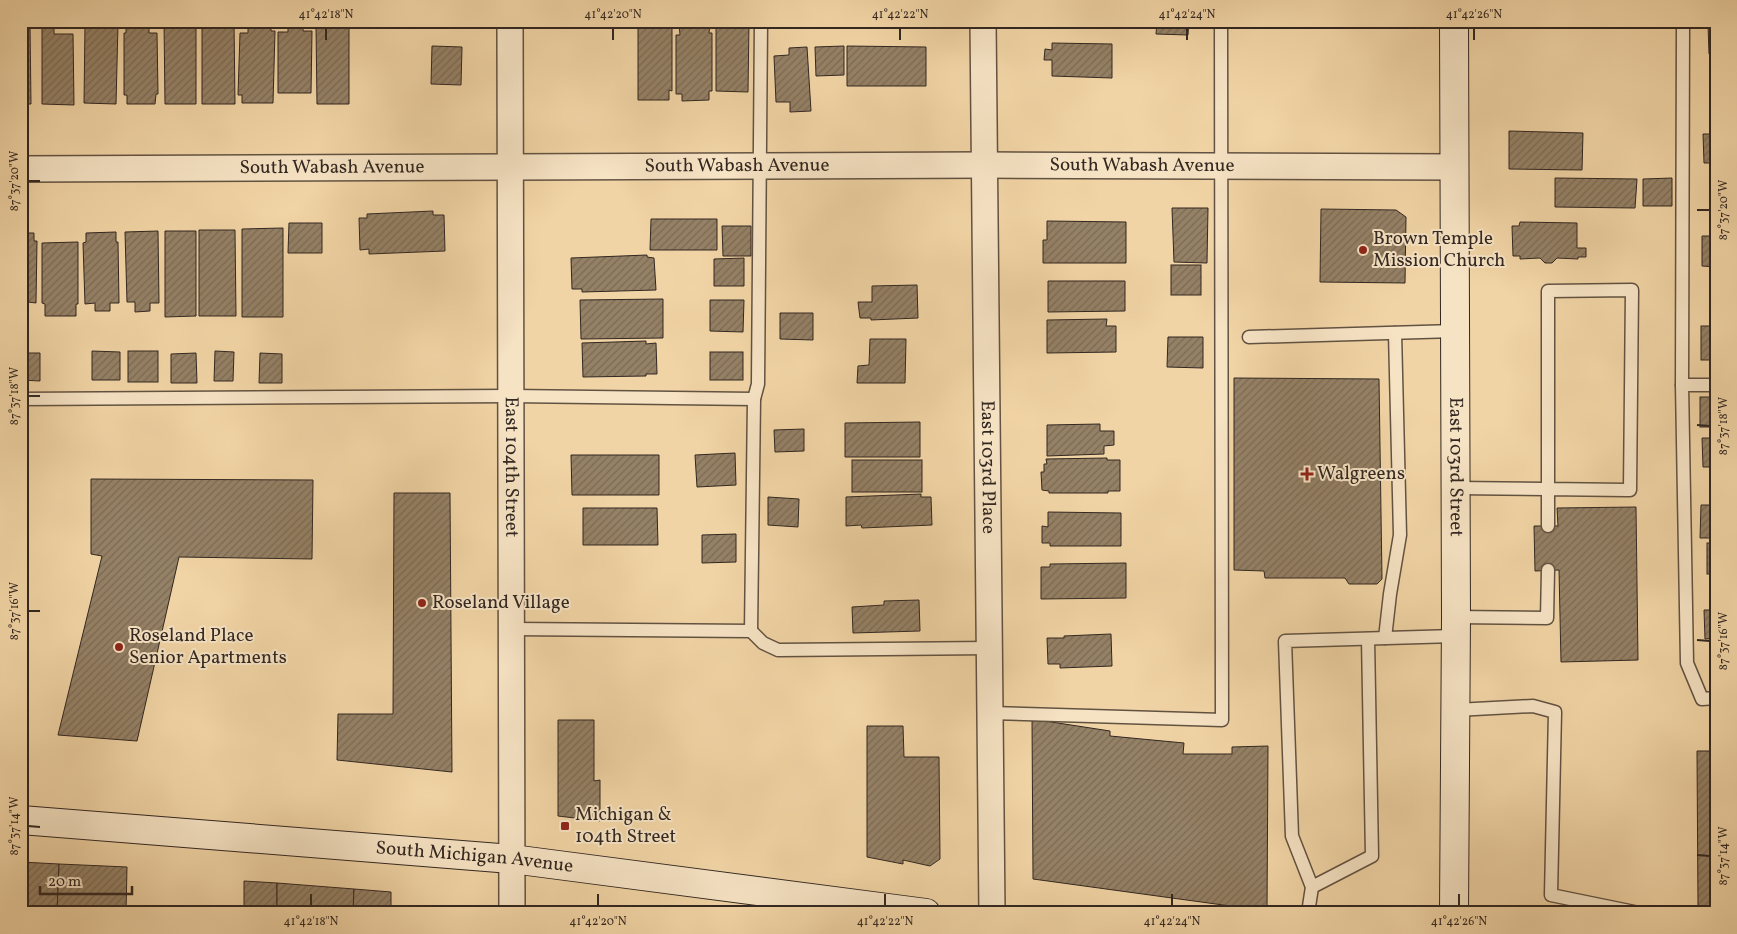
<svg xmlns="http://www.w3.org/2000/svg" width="1737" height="934" viewBox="0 0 1737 934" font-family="Vollkorn,serif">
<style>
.building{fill:url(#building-hatch);stroke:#322721}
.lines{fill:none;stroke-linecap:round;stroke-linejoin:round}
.service-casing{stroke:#625242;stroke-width:15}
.minor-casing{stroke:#625242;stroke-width:28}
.secondary-casing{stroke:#322721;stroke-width:30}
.service{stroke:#f6e3c4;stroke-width:12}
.minor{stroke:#f6e3c4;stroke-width:25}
.secondary{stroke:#f6e3c4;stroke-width:28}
.ticks{fill:none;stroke:#322721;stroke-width:2}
.poi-dot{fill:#8f2418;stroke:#f6e3c4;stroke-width:2}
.labels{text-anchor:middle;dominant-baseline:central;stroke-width:4;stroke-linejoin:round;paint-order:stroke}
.street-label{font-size:19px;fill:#322721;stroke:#f6e3c4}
.poi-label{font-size:19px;fill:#322721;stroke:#f6e3c4;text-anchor:start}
.neatline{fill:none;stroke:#322721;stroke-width:2}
.ticks-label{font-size:12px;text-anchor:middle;fill:#322721}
</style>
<defs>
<pattern id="building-hatch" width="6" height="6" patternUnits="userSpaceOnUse" patternTransform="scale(1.25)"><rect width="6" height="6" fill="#958166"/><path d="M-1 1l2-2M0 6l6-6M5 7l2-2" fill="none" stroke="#7a6a54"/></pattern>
</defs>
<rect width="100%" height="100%" fill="#f1d4a5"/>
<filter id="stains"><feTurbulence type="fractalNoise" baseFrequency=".004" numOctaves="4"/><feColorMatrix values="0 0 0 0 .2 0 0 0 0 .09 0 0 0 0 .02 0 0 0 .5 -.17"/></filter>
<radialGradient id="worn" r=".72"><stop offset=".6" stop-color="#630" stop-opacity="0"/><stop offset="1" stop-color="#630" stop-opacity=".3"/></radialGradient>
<g class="building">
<polygon points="126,21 149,21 149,33 157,33 158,94 156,94 155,104 127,104 127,95 124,95 124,33 126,33"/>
<polygon points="164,21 196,21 196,104 165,104"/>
<polygon points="202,21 234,21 235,104 202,104"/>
<polygon points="248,21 271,21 271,31 275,31 273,103 242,103 242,95 238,95 240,33 248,33"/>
<polygon points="288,21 303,21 303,31 312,31 311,93 278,93 278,32 288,32"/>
<polygon points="327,21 344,21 343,27 349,26 349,104 317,104 316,26 327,26"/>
<polygon points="716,21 749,21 748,92 716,91"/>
<polygon points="1157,21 1189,21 1188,35 1156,34"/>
<polygon points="85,24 118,24 116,104 84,103"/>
<polygon points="679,24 710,24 709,33 712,33 712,91 709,91 709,100 682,101 682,94 676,94 676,35 680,35"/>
<polygon points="21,25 30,25 31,104 21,104"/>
<polygon points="1708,25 1716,25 1716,54 1709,54"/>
<polygon points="638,26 672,26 672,91 669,90 669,100 638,100"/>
<polygon points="42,28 54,28 54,34 73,34 74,105 42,104"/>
<polygon points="1052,43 1112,44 1112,78 1052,76 1052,60 1044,60 1045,49 1052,50"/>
<polygon points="432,46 462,47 461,85 431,84"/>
<polygon points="844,46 844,75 816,76 815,47"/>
<polygon points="847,46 926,47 926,86 847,86"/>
<polygon points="807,47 811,111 790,112 790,102 776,102 774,56 789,55 789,48"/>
<polygon points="1509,131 1583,133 1582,170 1509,169"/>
<polygon points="1703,134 1716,134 1716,163 1704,163"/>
<polygon points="1555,178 1637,179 1635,208 1555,207"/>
<polygon points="1672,178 1672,206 1643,206 1643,179"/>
<polygon points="1172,208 1208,208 1207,263 1174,262"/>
<polygon points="1321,209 1396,210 1406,217 1405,283 1320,282"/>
<polygon points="433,211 433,215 444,215 445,251 369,254 369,249 360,250 359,218 367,218 367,214"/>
<polygon points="651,219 717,219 717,250 650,250"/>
<polygon points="1047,221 1126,222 1126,263 1043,263 1043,240 1047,240"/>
<polygon points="1520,222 1577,223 1577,248 1586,248 1586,257 1578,257 1578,259 1557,258 1552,263 1545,263 1540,258 1520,259 1520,256 1513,256 1512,226 1519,226"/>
<polygon points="289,223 322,223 322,253 288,253"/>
<polygon points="722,226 751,226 751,256 723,256"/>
<polygon points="283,228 283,317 242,317 242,229"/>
<polygon points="199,230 235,230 236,316 199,316"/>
<polygon points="158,231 159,303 150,303 150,311 135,312 135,302 127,302 125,232"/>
<polygon points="165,231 196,231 196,316 165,317"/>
<polygon points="116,232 116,242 118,242 119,303 110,303 110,311 95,311 95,303 85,304 83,243 86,242 86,233"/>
<polygon points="21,233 34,233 34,241 37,241 36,303 28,302 28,312 21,312"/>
<polygon points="1702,236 1716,236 1716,267 1702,266"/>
<polygon points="78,242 78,304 76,304 76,316 45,316 45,304 42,303 42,243"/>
<polygon points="647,255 647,257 654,258 656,290 582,292 582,289 572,289 571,258"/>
<polygon points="744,258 744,286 714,286 714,259"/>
<rect x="1171" y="265" width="30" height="30"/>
<polygon points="1048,281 1125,281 1125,311 1048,312"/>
<polygon points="917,285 918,318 871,320 871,318 860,318 858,302 872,302 872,286"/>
<polygon points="663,299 663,338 581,339 580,300"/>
<polygon points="710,300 744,300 743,332 710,331"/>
<polygon points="780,313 813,313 813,340 780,339"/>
<polygon points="1107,319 1106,326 1116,326 1116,352 1047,353 1047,320"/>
<rect x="1701" y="326" width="15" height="34"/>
<polygon points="1168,337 1203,337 1203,368 1167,367"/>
<polygon points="870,339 906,339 905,383 857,383 858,366 869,365"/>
<polygon points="646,341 646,344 656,343 657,374 646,374 646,376 583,377 582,343"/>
<polygon points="92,351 120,352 120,380 92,380"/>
<rect x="128" y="351" width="30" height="31"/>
<polygon points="215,351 234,352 233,381 214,381"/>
<rect x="710" y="352" width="33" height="28"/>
<polygon points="21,353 40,353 40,381 21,380"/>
<polygon points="196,353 197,383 171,383 171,354"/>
<polygon points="260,353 282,354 282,383 259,383"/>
<polygon points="1234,378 1379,379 1382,579 1377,584 1349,584 1345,578 1265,578 1264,571 1234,570"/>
<rect x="1700" y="397" width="16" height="30"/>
<polygon points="920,422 920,457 845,457 845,423"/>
<polygon points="1100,424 1100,431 1114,431 1114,445 1104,446 1104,454 1047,456 1047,425"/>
<polygon points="804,429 804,451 775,452 774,430"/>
<polygon points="1702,438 1716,438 1716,467 1703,467"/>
<polygon points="735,453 736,485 697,487 695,455"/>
<polygon points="571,455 659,455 659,495 572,495"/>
<polygon points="1107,458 1107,460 1120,460 1120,491 1108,491 1108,493 1049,493 1049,491 1042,490 1041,472 1044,472 1044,464 1047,464 1046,459"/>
<rect x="852" y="460" width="70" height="32"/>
<polygon points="91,479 313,480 312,559 179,557 137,741 58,735 102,556 91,554"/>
<polygon points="394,493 450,493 452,772 337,760 338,714 393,714"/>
<polygon points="921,494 921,497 931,497 932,525 862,528 861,525 846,526 846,497"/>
<polygon points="768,497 799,499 798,527 768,525"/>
<polygon points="1701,505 1716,505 1716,538 1700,538"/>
<polygon points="1636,507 1638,660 1561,662 1559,570 1535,571 1534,526 1558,526 1557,508"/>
<polygon points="583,508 657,508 658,545 583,545"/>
<polygon points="1048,512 1121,513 1121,546 1050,546 1050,543 1042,543 1042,526 1048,527"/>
<polygon points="736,534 736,562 702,563 702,535"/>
<rect x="1707" y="543" width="9" height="31"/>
<polygon points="1126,563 1126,598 1041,599 1041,567 1050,567 1050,564"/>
<polygon points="919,600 920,631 853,633 852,607 884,605 884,601"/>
<polygon points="1704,610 1716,610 1716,638 1705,639"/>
<polygon points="1111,634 1112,666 1060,668 1060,664 1048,664 1047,638 1064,638 1064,636"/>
<polygon points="1032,719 1110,731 1110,736 1184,743 1183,754 1232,754 1232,747 1268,746 1267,911 1033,879"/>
<polygon points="558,720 594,720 594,781 600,780 600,821 558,816"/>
<polygon points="867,726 903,726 904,757 939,757 940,859 930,866 903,860 903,864 867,857"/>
<polygon points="1697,751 1716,751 1716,907 1698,907"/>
<polygon points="21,862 59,864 57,913 21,913"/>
<polygon points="59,864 127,867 126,913 57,913"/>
<polygon points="244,881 277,883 277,913 244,913"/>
<polygon points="277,883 354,889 353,913 277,913"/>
<polygon points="354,889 391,892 391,913 353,913"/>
</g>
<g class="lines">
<defs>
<g id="service">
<polyline points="1683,21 1682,385 1687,663 1702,699 1716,698"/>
<polyline points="1249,337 1455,331"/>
<polyline points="1682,385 1716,385"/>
<polyline points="21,399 511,396 754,399"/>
<path d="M1455 488C1514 489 1572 489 1630 490L1632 290 1548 291V526"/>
<polyline points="1456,617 1547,618 1548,570"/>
<polyline points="512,629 751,631 763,643 778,650 990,648"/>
<polyline points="751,631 754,399 758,384 761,21"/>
<polyline points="1385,638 1390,594 1400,535 1395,333"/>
<polyline points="1456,710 1533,706 1555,712 1551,895 1639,913"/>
<polyline points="990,713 1222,720 1221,21"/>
<polyline points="1312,887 1372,856 1368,639"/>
<polyline points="1308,913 1312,887 1292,836 1285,641 1455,636"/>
</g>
<g id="minor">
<path id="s1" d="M510 21 512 913"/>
<path id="s2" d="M983 21 992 913"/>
<path id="s3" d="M21 169 985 165 1454 167"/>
</g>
<g id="secondary">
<path id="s4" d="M1454 21 1456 617 1454 913"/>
<path id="s5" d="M21 820 512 859 926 913"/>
</g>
</defs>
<use href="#service" class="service-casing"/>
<use href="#minor" class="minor-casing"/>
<use href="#secondary" class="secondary-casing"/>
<use href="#service" class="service"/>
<use href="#minor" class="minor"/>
<use href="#secondary" class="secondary"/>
</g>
<path class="ticks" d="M326 40V28M613 40V28M900 40V28M1187 40V28M1474 40V28M28 181H40M1697 210H1710M28 396H40M1697 425 1710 426M28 611H40M1697 640 1710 641M28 826 40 827M1697 855 1710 856M311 906V894M598 906V894M885 906V894M1172 906V894M1459 906V894"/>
<g class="poi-dot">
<circle cx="1363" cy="250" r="5"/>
<path d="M1304.5 466.5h5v5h5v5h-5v5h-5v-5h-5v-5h5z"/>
<circle cx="422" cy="603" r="5"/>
<circle cx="119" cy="647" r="5"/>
<rect x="560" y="821" width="10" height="10" rx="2.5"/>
</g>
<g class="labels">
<g class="street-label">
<text stroke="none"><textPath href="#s3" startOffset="716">South Wabash Avenue</textPath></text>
<text stroke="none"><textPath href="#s3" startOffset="1121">South Wabash Avenue</textPath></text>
<text stroke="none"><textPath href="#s3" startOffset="311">South Wabash Avenue</textPath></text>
<text stroke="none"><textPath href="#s1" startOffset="446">East 104th Street</textPath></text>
<text stroke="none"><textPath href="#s2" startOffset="446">East 103rd Place</textPath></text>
<text stroke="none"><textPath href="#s4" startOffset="446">East 103rd Street</textPath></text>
<text stroke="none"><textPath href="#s5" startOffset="455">South Michigan Avenue</textPath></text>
</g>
<g class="poi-label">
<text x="1373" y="239">Brown Temple<tspan x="1373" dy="22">Mission Church</tspan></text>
<text x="1317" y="474">Walgreens</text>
<text x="432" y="603">Roseland Village</text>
<text x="129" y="636">Roseland Place<tspan x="129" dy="22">Senior Apartments</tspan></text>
<text x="575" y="815">Michigan &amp;<tspan x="575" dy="22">104th Street</tspan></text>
</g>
</g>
<rect width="1737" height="934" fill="none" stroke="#f1d4a5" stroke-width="55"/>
<path d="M40 886v8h92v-8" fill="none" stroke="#322721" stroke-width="2.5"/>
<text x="48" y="886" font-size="15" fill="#322721" stroke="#f6e3c4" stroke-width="4" paint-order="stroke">20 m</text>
<rect x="28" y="28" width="1682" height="878" class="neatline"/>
<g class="ticks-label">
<text x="326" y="18">41°42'18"N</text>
<text x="613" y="18">41°42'20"N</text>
<text x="900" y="18">41°42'22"N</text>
<text x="1187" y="18">41°42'24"N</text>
<text x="1474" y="18">41°42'26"N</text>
<text transform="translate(14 181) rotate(-90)" y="4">87°37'20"W</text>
<text transform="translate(1723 210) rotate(-90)" y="4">87°37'20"W</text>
<text transform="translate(14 396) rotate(-90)" y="4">87°37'18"W</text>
<text transform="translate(1723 426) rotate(-90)" y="4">87°37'18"W</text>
<text transform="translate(14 611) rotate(-90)" y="4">87°37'16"W</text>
<text transform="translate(1723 641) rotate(-90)" y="4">87°37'16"W</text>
<text transform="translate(14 826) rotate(-90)" y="4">87°37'14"W</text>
<text transform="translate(1723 856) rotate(-90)" y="4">87°37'14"W</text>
<text x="311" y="925">41°42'18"N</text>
<text x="598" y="925">41°42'20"N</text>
<text x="885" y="925">41°42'22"N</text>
<text x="1172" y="925">41°42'24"N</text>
<text x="1459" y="925">41°42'26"N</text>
</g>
<rect width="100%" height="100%" filter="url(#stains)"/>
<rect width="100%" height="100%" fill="url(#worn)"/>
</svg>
